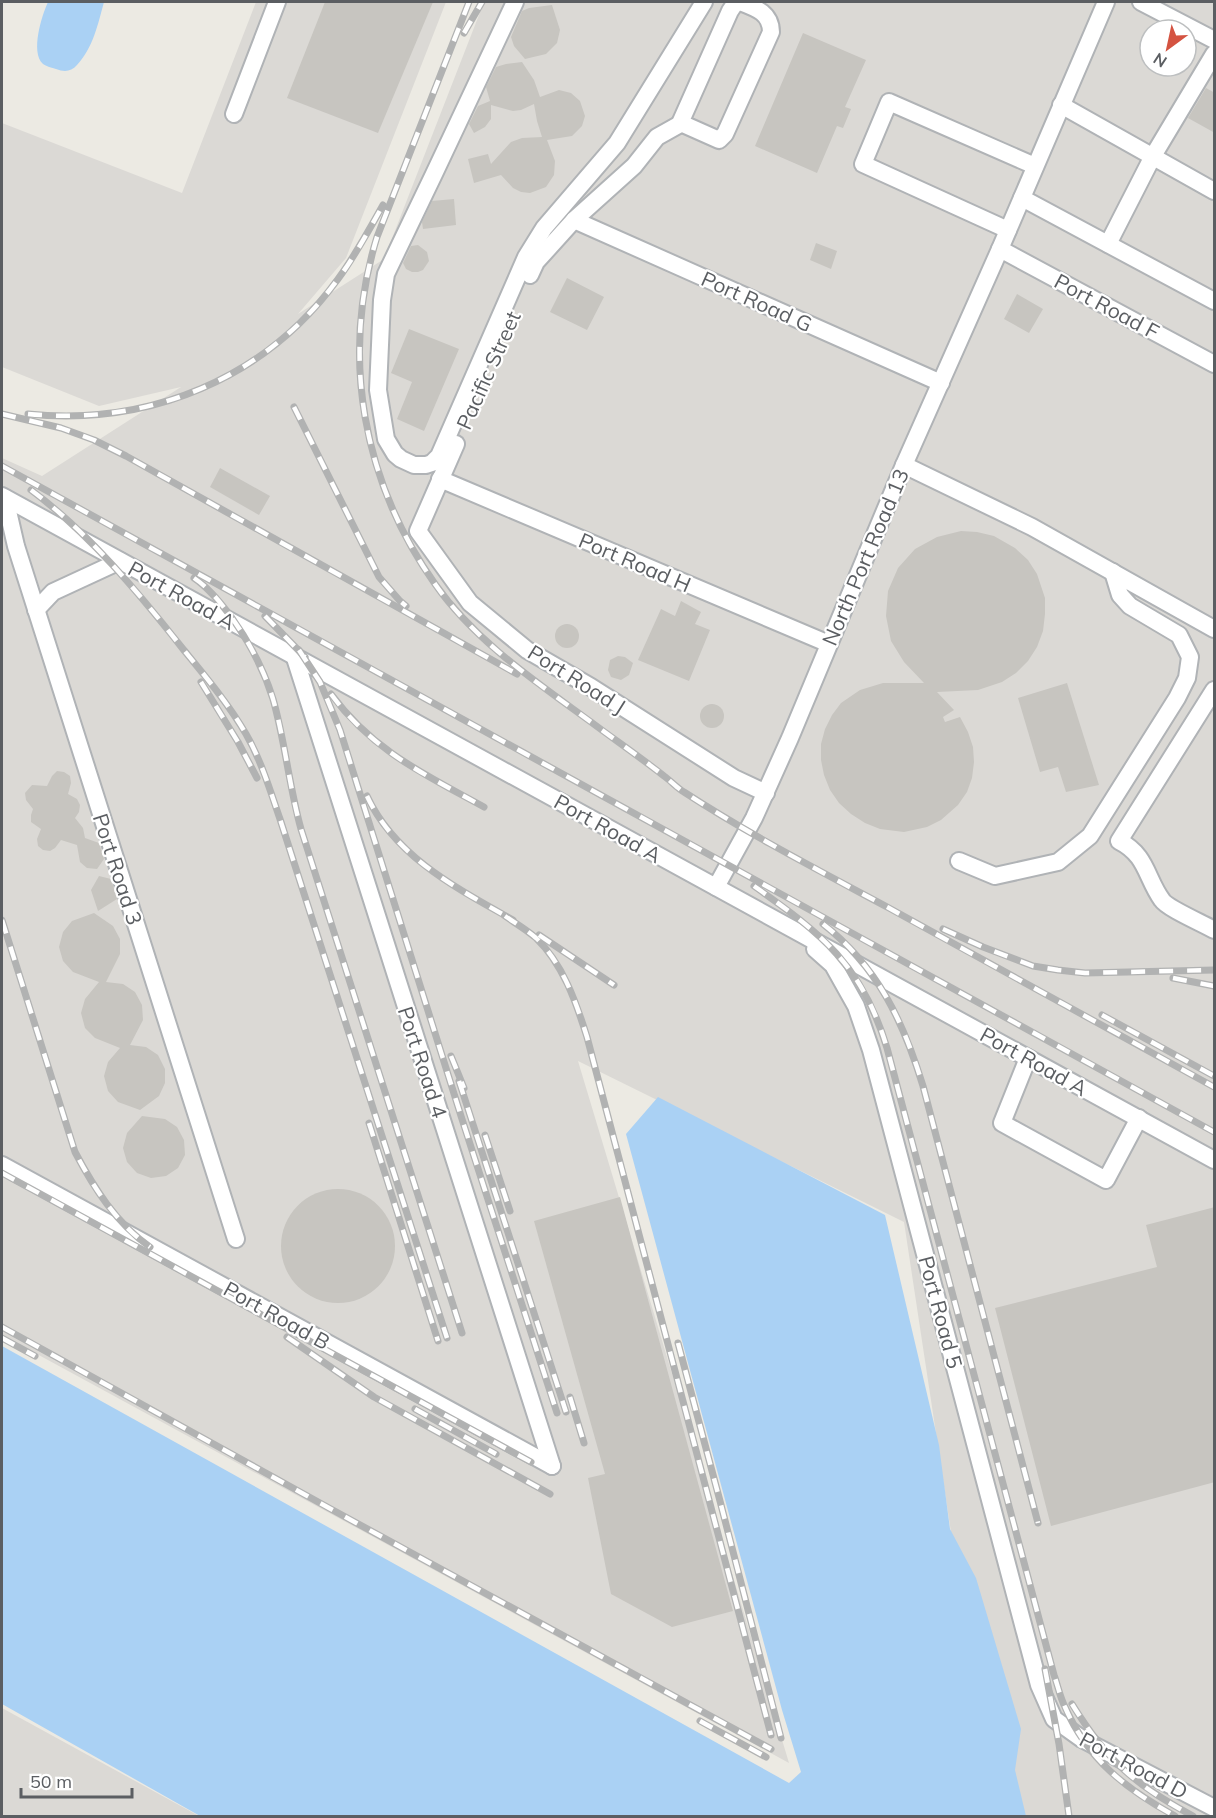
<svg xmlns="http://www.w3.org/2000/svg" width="1216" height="1818" viewBox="0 0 1216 1818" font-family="Mulish,sans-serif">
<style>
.industrial{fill:#dbd9d5;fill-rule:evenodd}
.water{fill:#aad1f4}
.building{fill:#c7c5c0}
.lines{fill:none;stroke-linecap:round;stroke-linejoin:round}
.minor-casing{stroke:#b0b3b6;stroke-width:20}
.minor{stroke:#fff;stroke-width:16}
.rail-casing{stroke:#b1b2b2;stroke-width:7}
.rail{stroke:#fff;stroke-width:4.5;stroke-dasharray:14;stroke-linecap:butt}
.labels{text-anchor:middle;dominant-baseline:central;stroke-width:4.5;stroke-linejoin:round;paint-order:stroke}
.street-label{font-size:21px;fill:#5b5e62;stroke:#fff}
</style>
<rect width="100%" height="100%" fill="#eceae3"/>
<g class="industrial">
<path d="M256 2H446L346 258 298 314 384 259 484 2H1214V1816H994L904 1222 578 1061 789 1763 2 1335V458L42 476 181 387 99 406 2 367V123L182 193ZM1150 30H1186V66H1150Z"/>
<polygon points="2,1708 199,1816 2,1816"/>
</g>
<g class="water">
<path d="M48 2H104C98 24 93 48 77 65 71 72 64 72 56 69 52 68 46 66 43 64 30 52 42 15 48 2Z"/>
<polygon points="658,1097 885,1215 939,1445 950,1529 976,1578 1021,1729 1015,1770 1026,1816 200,1816 2,1704 2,1346 789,1783 801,1772 782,1710 626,1134"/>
</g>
<g class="building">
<polygon points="325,2 433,2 378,133 287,98"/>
<polygon points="552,5 560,30 557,43 546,54 525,59 514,46 511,37 522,11 529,8"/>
<polygon points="803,33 866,60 845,107 851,109 843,128 837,126 817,173 755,146"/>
<polygon points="522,62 534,80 540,97 559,90 571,93 580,101 585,116 582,126 572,136 547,140 555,161 554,175 546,187 530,193 521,192 513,188 501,175 474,183 468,159 488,154 491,164 511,142 522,138 542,137 537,121 534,104 521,110 513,111 491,105 491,119 485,127 474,133 469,124 478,106 490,101 486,87 496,67 506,64"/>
<polygon points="1206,88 1215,93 1215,133 1188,118"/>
<polygon points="454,199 456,225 423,229 422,222 432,201"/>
<polygon points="816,243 837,251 831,269 810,260"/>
<polygon points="418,245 427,252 429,261 423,270 418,272 412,272 406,269 403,263 411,246"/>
<polygon points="567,278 604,297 587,330 550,312"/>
<polygon points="1017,294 1043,309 1029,333 1004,319"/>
<polygon points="409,329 459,349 424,431 397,419 412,382 391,373"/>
<polygon points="220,468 270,496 259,515 210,487"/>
<polygon points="961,531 977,532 994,536 1015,548 1028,560 1037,574 1045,598 1045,614 1043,631 1037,647 1028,661 1016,673 1002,682 978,690 937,692 954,710 943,717 945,722 960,717 968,732 973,747 974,762 972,778 967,792 958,805 941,820 927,827 904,832 880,829 865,823 851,814 839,803 830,790 824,775 821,760 821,744 825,729 832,715 841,703 860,690 883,683 924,683 904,662 891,641 886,616 888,591 898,568 915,549 937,537"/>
<polygon points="681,601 701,612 695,624 710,630 689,681 638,660 661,609 675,616"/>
<circle cx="567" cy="636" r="12"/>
<polygon points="618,656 625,657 633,663 629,675 621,680 611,677 608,670 610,660"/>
<polygon points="1067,683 1099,785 1066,792 1058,767 1040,772 1018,698"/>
<circle cx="712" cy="716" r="12"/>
<polygon points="57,771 64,772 70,776 71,783 68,794 77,799 80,805 79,812 75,818 83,828 85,838 99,843 104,859 97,869 87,868 80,862 77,845 61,840 55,848 50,851 43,850 38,846 37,839 41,829 31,822 31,815 33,809 26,800 25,793 32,785 47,786 52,776"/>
<polygon points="99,876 111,879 117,899 98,911 91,890"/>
<polygon points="94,913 113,926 120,939 120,954 106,982 123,984 135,992 142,1005 143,1020 130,1045 146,1047 158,1055 165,1069 165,1083 159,1096 140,1110 118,1102 108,1091 104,1076 108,1062 120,1048 95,1038 85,1028 81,1013 85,999 99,982 73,972 63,961 59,947 63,932 72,921"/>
<polygon points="142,1116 165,1119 177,1127 184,1140 185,1155 178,1168 166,1176 151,1178 137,1173 127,1162 123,1148 127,1133"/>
<circle cx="338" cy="1246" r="57"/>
<polygon points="620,1197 733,1611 672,1627 611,1594 588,1478 605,1474 534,1221"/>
<polygon points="1215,1207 1215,1482 1051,1526 995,1308 1157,1267 1146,1225"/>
</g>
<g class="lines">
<defs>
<g id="minor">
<polyline points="515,2 434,174 386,274 382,300 378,390 386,439 395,454 401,459 414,465 426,465 432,463 439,456 526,257 544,228 617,143 704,2"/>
<path d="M736 2 730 11 681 121 683 124 719 140 725 134 771 32C771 13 756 8 740 2"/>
<polyline points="1141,2 1214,40"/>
<polyline points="1061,105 1214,191"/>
<polyline points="234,114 277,2"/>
<polyline points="1022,198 1214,301"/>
<polyline points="574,220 941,383"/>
<polyline points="1008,230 863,164 889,102 1035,166"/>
<polyline points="1108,244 1153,156 1214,54"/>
<polyline points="1000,249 1214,364"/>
<polyline points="530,275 536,262 574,220 634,166 657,137 682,123"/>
<polyline points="456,444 418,531 470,603 527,650 591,687 734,778 766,793"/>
<polyline points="904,465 1032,527 1214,629"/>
<polyline points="440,479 829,644"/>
<polyline points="2,496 1214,1160"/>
<polyline points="5,498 16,546 236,1239"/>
<polyline points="36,610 53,592 120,561"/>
<polyline points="295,658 552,1466"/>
<path d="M1214 690 1119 841C1147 855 1146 878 1162 900 1167 908 1204 924 1214 930"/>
<polyline points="959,861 995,876 1058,862 1090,836 1177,698 1187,678 1190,657 1179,635 1130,606 1120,595 1113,572"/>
<polyline points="716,887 754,818 790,738 904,465 1000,249 1106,2"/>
<polyline points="815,949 833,965 856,1006 871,1050 1039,1685 1054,1719 1082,1739 1214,1808"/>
<polyline points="1028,1058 1002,1123 1106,1180 1139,1118"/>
<polyline points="2,1165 552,1466"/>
</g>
</defs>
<use href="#minor" class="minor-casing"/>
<use href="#minor" class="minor"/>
<defs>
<g id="rail">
<path d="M469 2 377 237C340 357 363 482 435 584 475 641 535 681 591 722 615 740 640 757 664 776 671 781 677 788 684 792 750 835 820 871 889 908 997 968 1106 1027 1214 1087"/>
<polyline points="464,33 482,2"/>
<polyline points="294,407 379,577 400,601 406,606"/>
<polyline points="2,414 61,428 94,440 126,456 517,674"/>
<path d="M28 414C150 426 265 379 338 279 355 256 369 230 383 205"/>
<polyline points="2,466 1214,1132"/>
<path d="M31 490C89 533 138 592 183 649 205 676 228 703 246 734 261 760 270 790 280 819L447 1338"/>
<path d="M194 578C209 588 221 603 232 618 249 642 264 670 273 699 285 741 289 786 301 829L462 1333"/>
<polyline points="265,616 305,657"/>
<polyline points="299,650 320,682 340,730 461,1116 557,1413"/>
<polyline points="201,682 238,742 257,778"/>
<path d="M331 694C373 751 424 774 484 807"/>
<path d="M367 796C395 857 458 889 513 920"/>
<path d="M754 886C822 934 862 965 887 1048L1054 1675C1058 1686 1060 1697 1065 1707 1088 1760 1126 1789 1175 1816"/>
<path d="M505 916C515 923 527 930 536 938 563 964 576 1002 587 1037L771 1735"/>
<path d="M2 920 75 1152C94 1188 116 1223 150 1247"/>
<path d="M823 924C878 967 903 1021 923 1086L1038 1523"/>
<polyline points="943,929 983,947 1033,966 1058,970 1085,973 1214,970"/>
<polyline points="539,935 614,985"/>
<polyline points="1173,978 1214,986"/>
<polyline points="1102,1015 1214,1076"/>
<polyline points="451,1056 464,1088"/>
<polyline points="459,1081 566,1412"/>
<polyline points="369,1123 438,1341"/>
<polyline points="485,1135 510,1211"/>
<polyline points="2,1173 531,1462"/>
<polyline points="2,1327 329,1508 771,1749"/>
<polyline points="287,1337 374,1397 550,1494"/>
<polyline points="2,1338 35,1356"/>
<polyline points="678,1343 720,1501 781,1738"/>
<polyline points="570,1397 584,1443"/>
<polyline points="415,1409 496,1454"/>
<polyline points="1045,1669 1059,1744 1069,1816"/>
<path d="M1072 1704C1107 1761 1135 1785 1193 1816"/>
<polyline points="700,1721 766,1757"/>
</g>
</defs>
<use href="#rail" class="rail-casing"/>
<use href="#rail" class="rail"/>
</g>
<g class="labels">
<g class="street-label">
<text transform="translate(757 301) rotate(24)">Port Road G</text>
<text transform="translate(1107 306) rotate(28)">Port Road F</text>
<text transform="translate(488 370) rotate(-66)">Pacific Street</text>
<text transform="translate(865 557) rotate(-67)">North Port Road 13</text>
<text transform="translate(635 562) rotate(23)">Port Road H</text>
<text transform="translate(182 595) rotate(29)">Port Road A</text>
<text transform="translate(577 679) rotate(32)">Port Road J</text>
<text transform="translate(608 828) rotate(29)">Port Road A</text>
<text transform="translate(118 869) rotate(72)">Port Road 3</text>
<text transform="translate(1034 1061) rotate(29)">Port Road A</text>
<text transform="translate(423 1062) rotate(72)">Port Road 4</text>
<text transform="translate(941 1312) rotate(75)">Port Road 5</text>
<text transform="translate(277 1315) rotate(29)">Port Road B</text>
<text transform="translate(1134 1765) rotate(28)">Port Road D</text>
</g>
</g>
<rect width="1216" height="1818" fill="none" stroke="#5b5e62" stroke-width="6"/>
<g transform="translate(1168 48) rotate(213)"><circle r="28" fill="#ffffff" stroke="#bdbfc0" stroke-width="1.5"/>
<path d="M0-4.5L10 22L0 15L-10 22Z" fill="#d45341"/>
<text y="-9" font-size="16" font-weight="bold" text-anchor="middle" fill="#5b5e62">N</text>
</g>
<path d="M21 1788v9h111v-9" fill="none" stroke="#5b5e62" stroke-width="3"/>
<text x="30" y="1788" font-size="18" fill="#5b5e62" stroke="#ffffff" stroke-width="4.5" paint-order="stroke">50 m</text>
</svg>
